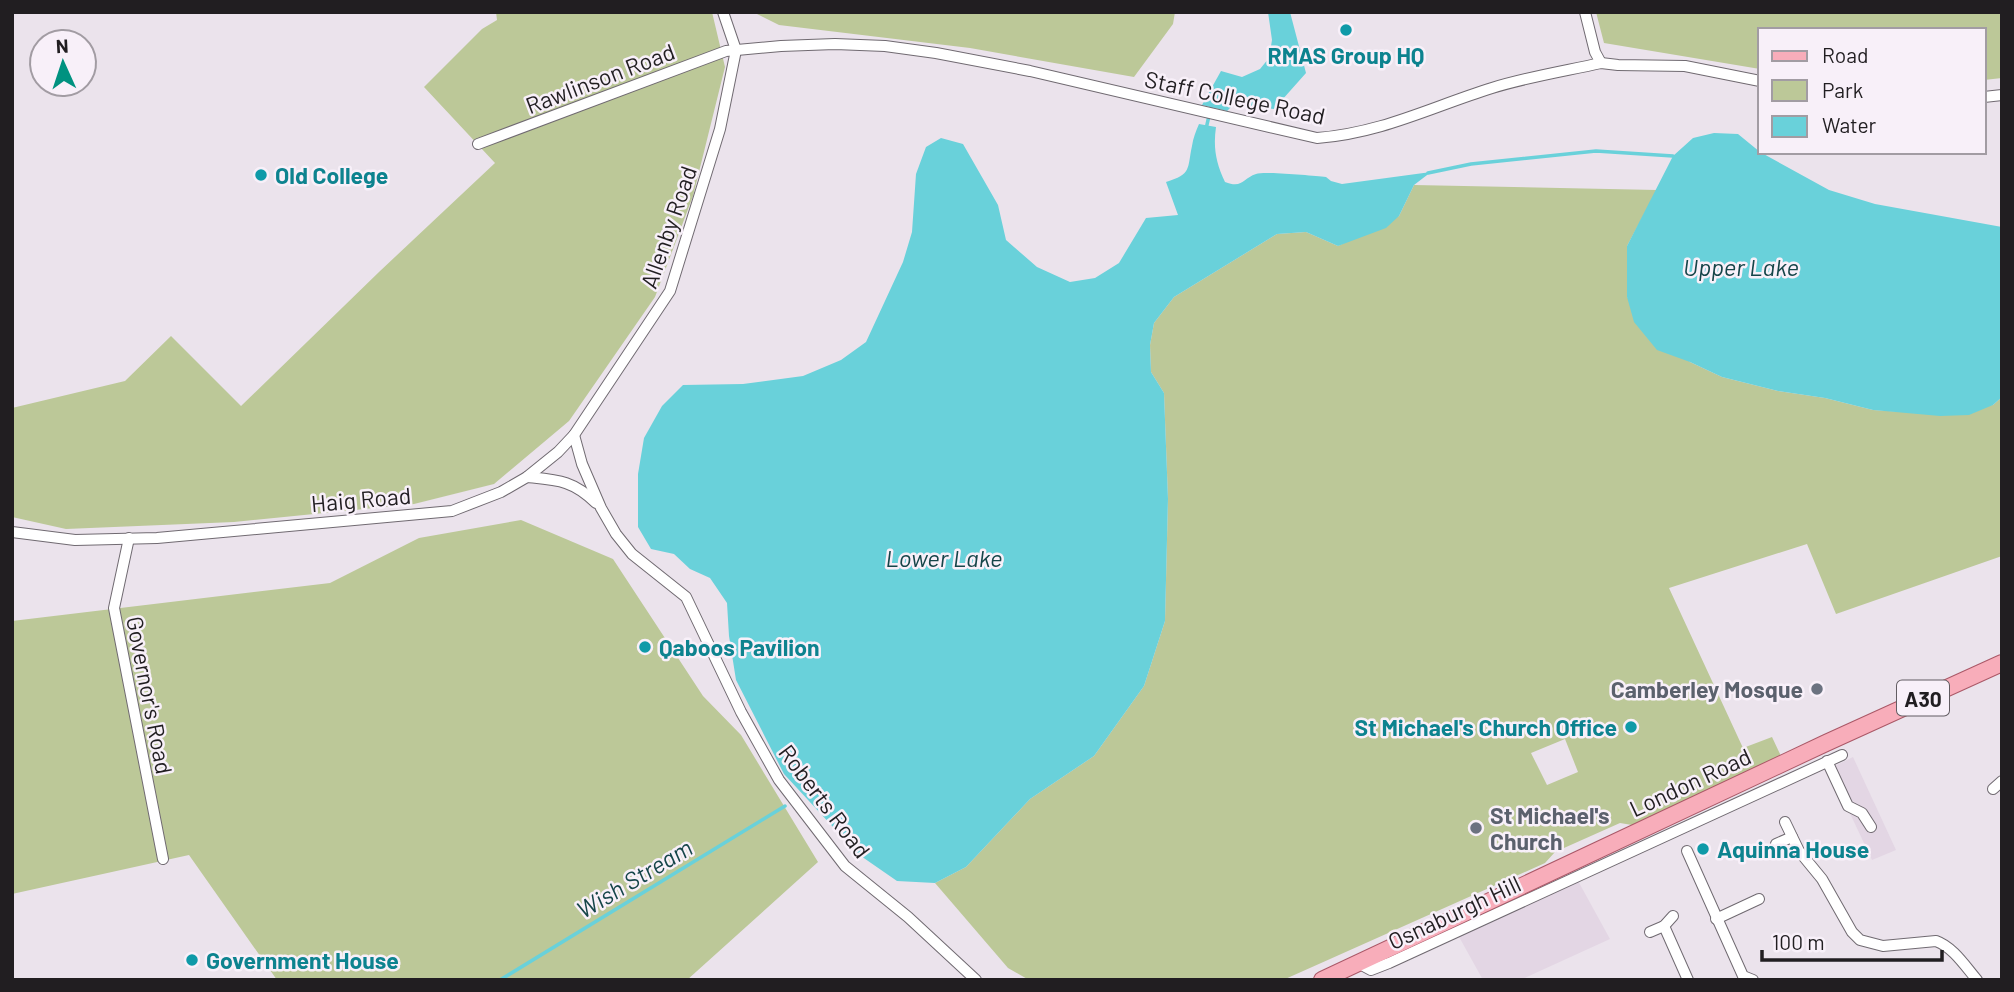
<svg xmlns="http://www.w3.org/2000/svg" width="2014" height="992" viewBox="0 0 2014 992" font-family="Barlow,sans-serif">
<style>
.built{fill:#e3d6e4}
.green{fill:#bcc898;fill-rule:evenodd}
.water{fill:#69d1da}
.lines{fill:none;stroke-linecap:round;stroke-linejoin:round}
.stream{stroke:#69d1da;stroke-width:3.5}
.street-casing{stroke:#706a71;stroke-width:12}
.primary-casing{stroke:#aa5867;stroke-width:18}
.street{stroke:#fff;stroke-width:10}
.primary{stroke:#f8adba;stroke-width:16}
.culture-dot{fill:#0f9aa8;stroke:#f8f0f9;stroke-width:2.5}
.worship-dot{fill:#6b7280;stroke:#f8f0f9;stroke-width:2.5}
.labels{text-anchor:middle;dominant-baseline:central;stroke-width:5;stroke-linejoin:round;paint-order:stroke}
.shield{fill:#f8f0f9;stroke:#625d62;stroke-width:2}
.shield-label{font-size:21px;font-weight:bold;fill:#211e21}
.culture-label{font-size:23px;font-weight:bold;fill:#0d838f;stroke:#f8f0f9;text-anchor:start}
.street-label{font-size:23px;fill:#211e21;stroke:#f8f0f9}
.worship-label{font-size:23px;font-weight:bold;fill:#5b616d;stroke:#f8f0f9;text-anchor:end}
.water-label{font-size:24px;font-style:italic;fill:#154549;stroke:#f8f0f9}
</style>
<rect width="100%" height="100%" fill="#ebe3ec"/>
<g class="built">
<polygon points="1853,757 1896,850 1872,860 1829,769"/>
<polygon points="1577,879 1610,939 1520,980 1483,980 1458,935"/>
</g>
<g class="green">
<polygon points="496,12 712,12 725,67 693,196 655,297 569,421 494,484 414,504 234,522 66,529 12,517 12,408 125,381 171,336 241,406 379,272 495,163 424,87 482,29 497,20"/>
<polygon points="753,12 1175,12 1173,24 1134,77 970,48 779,25"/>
<polygon points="1596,12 2002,12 2002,78 1984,80 1984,30 1760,30 1760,69 1604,43"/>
<path d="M1414 185 1657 190 1627 246V297L1690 362 1722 377 1778 391 1825 398 1873 410 1904 412 1993 405 2002 397V556L1836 614 1807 544 1669 588 1743 748 1772 737 1781 756 1632 825 1620 823 1555 852 1545 863 1283 980H1029L1008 968 935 883 966 867 1030 799 1094 756 1144 686 1165 621 1168 499 1164 393 1151 372 1150 345 1154 323 1174 297 1277 234 1306 232 1338 246 1399 216ZM1565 739 1578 772 1547 785 1531 753Z"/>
<polygon points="521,520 613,559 703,696 741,735 818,862 687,980 277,980 189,855 12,894 12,621 330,583 419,538"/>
</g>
<g class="water">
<polygon points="1268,12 1290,12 1306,73 1274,109 1234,104 1227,111 1202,105 1221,71 1242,77 1260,69 1269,58 1272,40"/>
<path d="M1199 124 1216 127C1213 148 1216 163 1225 182 1243 189 1243 178 1256 174 1265 171 1313 176 1326 177L1331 181 1342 184 1431 172 1414 185 1399 216 1386 228 1338 246 1306 232 1277 234 1174 297 1154 323 1150 345 1151 372 1164 393 1168 499 1165 621 1144 686 1094 756 1030 799 966 867 935 883 897 881 858 854 784 774 736 680 729 636 727 603 710 578 690 569 674 554 651 549 638 527V474L644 438 662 406 683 385 743 384 803 376 841 360 866 342 903 262 912 232 916 174 926 147 941 138 963 144 998 205 1006 240 1037 267 1070 282 1095 278 1119 263 1146 218 1178 215 1166 182C1192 174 1187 169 1192 146 1193 138 1196 131 1199 124Z"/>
<polygon points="1714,133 1738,134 1760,152 1829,190 1875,204 2002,227 2002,397 1993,405 1969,415 1940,416 1873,410 1825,398 1778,391 1722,377 1690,362 1657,350 1634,322 1627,297 1627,246 1673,156 1693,138"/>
</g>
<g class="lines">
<g class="stream">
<polyline points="1206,129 1211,107 1215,104"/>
<polyline points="1428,173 1471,164 1596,151 1673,156"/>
<polyline points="500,980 785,806"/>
</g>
<defs>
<g id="street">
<polyline points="723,12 736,50"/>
<polyline points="1585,12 1595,52 1601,63"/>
<polyline points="1984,97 2002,95"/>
<path d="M478 144 726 51 781 46 835 44 885 46 936 53 1030 71 1317 138C1382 133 1431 107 1492 88 1527 77 1565 71 1601 63L1618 65 1685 66 1760 81"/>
<polyline points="574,435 582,464 601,508 616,534 632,554 686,597 741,712 779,780 845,866 908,917 976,980"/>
<path d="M527 477C557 480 573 480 596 503"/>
<polyline points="12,532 75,540 157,538 452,511 501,492 527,477 558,452 574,435 670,291 720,129 736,50"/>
<polyline points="129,538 114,608 163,859"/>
<polyline points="1827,761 1848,806 1862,813 1871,827"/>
<polyline points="1993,789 2002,781"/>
<path d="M1785 822 1799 851 1822 879 1852 932 1860 940 1883 946 1936 941C1953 947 1965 966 1977 980"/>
<polyline points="1776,844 1792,837"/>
<polyline points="1687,851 1743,976 1753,980"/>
<polyline points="1716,919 1759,899"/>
<polyline points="1664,926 1688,980"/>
<polyline points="1650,932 1664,926 1673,916"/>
<polyline points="1358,963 1371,970 1389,963 1842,755"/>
</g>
<polyline id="primary" points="1322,980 1826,743 2002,663"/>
</defs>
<use href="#street" class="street-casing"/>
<use href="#primary" class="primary-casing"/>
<use href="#street" class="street"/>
<use href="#primary" class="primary"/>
</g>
<g class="culture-dot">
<circle cx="1346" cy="30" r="7"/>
<circle cx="261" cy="175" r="7"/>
<circle cx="645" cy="647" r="7"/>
<circle cx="1631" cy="727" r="7"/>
<circle cx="1703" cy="849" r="7"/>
<circle cx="192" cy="960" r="7"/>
</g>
<g class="worship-dot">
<circle cx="1817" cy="689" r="7"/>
<circle cx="1476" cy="828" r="7"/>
</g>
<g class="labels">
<rect class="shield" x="1897" y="680.5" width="52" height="35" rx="5"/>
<g class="shield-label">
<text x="1923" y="698">A30</text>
</g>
<g class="culture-label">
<text x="1346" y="55" text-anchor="middle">RMAS Group HQ</text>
<text x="275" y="175">Old College</text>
<text x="659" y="647">Qaboos Pavilion</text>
<text x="1617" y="727" text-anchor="end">St Michael's Church Office</text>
<text x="1717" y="849">Aquinna House</text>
<text x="206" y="960">Government House</text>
</g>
<g class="street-label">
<text transform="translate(600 78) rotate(-21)">Rawlinson Road</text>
<text transform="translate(1235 97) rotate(12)">Staff College Road</text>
<text transform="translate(668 227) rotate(-71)">Allenby Road</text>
<text transform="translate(361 499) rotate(-5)">Haig Road</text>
<text transform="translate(150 695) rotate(79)">Governor's Road</text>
<text transform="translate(1690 782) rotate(-25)">London Road</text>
<text transform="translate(825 801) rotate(53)">Roberts Road</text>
<text transform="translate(1454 912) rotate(-25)">Osnaburgh Hill</text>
</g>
<g class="worship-label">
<text x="1803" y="689">Camberley Mosque</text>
<text x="1490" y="815" text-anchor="start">St Michael's<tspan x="1490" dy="26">Church</tspan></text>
</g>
<g class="water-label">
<text x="1741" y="266">Upper Lake</text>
<text x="944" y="557">Lower Lake</text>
<text transform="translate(634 878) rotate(-31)">Wish Stream</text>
</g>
</g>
<rect width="2014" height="992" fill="none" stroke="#211e21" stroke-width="28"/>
<rect x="1758" y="28" width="228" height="126" fill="#f8f0f9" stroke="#a29ca3" stroke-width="2"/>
<rect x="1772" y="51" width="35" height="10" fill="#f8adba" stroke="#a29ca3" stroke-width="2"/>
<text x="1822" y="63" font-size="21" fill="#211e21">Road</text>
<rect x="1772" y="80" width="35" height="21" fill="#bcc898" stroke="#a29ca3" stroke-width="2"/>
<text x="1822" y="98" font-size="21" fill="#211e21">Park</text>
<rect x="1772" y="116" width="35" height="21" fill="#69d1da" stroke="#a29ca3" stroke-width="2"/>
<text x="1822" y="133" font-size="21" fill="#211e21">Water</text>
<g transform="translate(63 63) rotate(357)"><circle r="33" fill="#f8f0f9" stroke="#a29ca3" stroke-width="2"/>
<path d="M0-5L12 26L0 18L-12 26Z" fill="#009280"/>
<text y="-10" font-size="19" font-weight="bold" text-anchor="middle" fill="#211e21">N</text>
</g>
<path d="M1762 950v10h180v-10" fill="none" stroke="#211e21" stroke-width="3.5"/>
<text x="1772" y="950" font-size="21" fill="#211e21" stroke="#f8f0f9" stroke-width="5" paint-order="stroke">100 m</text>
</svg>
